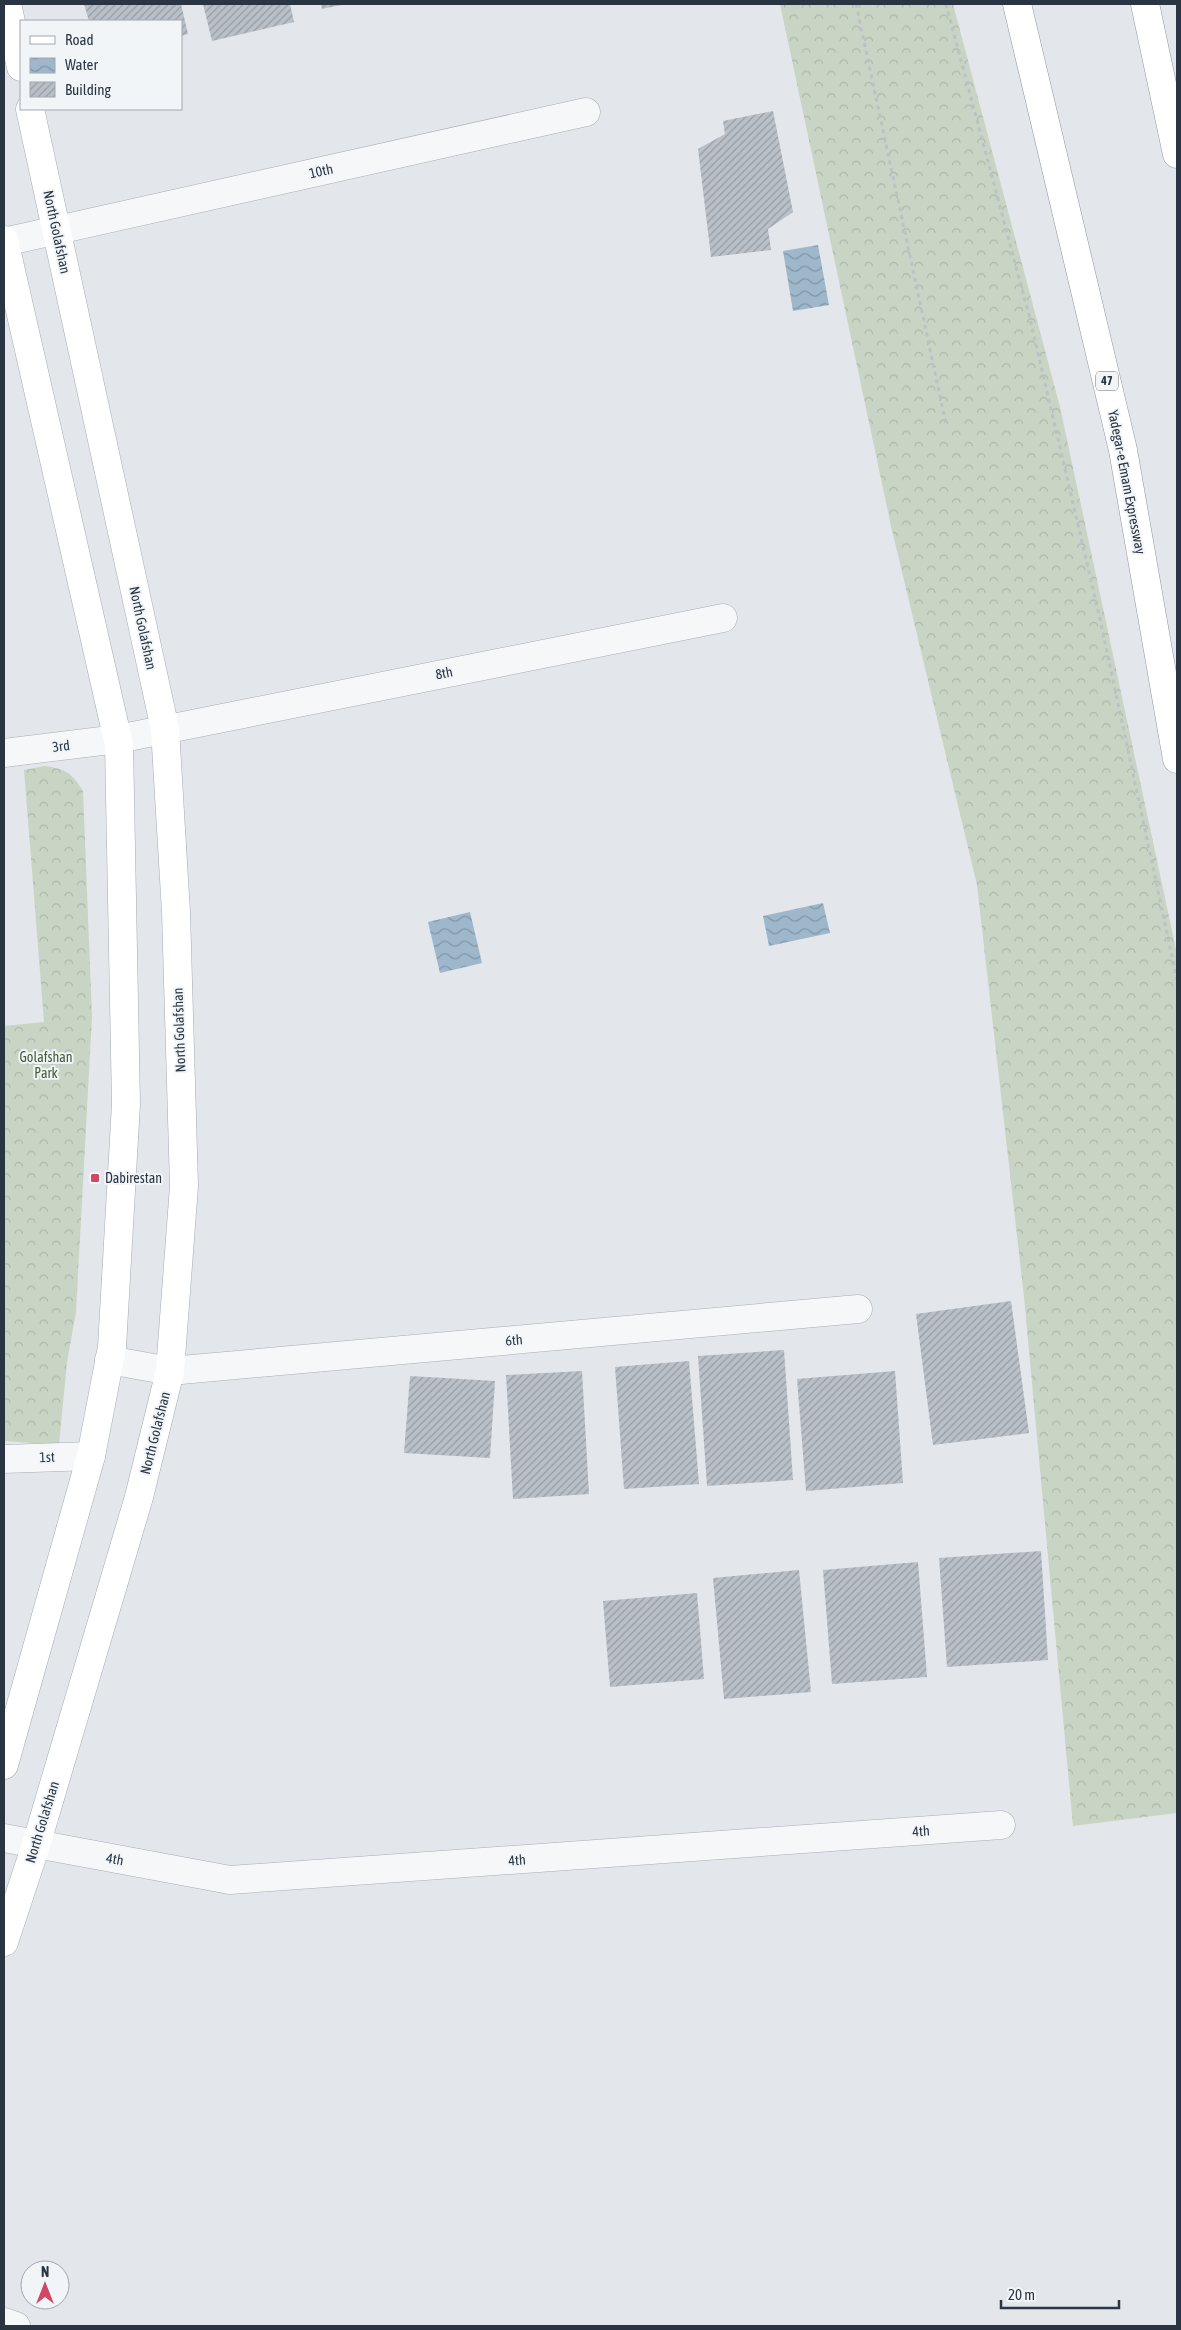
<svg xmlns="http://www.w3.org/2000/svg" width="1181" height="2330" viewBox="0 0 1181 2330" font-family="'Asap Condensed',sans-serif">
<style>
.forest{fill:url(#forest-crowns)}
.water{fill:url(#water-waves)}
.building{fill:url(#building-hatch)}
.lines{fill:none;stroke-linecap:round;stroke-linejoin:round}
.minor-casing{stroke:#a8adb5;stroke-width:29}
.major-casing{stroke:#a2acb7;stroke-width:29}
.highway-casing{stroke:#8a95a2;stroke-width:29}
.path{stroke:#bdc1c6;stroke-width:3;stroke-dasharray:4 4;stroke-linecap:butt}
.minor{stroke:#f6f7f9;stroke-width:28}
.major{stroke:#fff;stroke-width:28}
.highway{stroke:#fff;stroke-width:28}
.poi-dot{fill:#d04865;stroke:#f2f5f8;stroke-width:2}
.labels{text-anchor:middle;dominant-baseline:central;stroke-width:4;stroke-linejoin:round;paint-order:stroke}
.shield{fill:#f2f5f8;stroke:#666f79;stroke-width:1}
.shield-label{font-size:12px;font-weight:bold;fill:#2a3543}
.street-label{font-size:14px;fill:#2a3543;stroke:#f2f5f8}
.park-label{font-size:14px;fill:#425f37;stroke:#f2f5f8}
.poi-label{font-size:14px;fill:#2a3543;stroke:#f2f5f8;text-anchor:start}
</style>
<defs>
<pattern id="forest-crowns" width="20" height="18" patternUnits="userSpaceOnUse" patternTransform="scale(1.25)"><rect width="20" height="18" fill="#c9d5c4"/><path d="M2 6a3 3 0 1 1 6 0M12 15a3 3 0 1 1 6 0" fill="none" stroke="#adb7aa"/></pattern>
<pattern id="water-waves" width="16" height="10" patternUnits="userSpaceOnUse" patternTransform="scale(1.25)"><rect width="16" height="10" fill="#9eb7cb"/><path d="M0 5q4-4 8 0t8 0" fill="none" stroke="#8196a6"/></pattern>
<pattern id="building-hatch" width="6" height="6" patternUnits="userSpaceOnUse" patternTransform="scale(1.25)"><rect width="6" height="6" fill="#bac0c8"/><path d="M-1 1l2-2M0 6l6-6M5 7l2-2" fill="none" stroke="#979da4"/></pattern>
</defs>
<rect width="100%" height="100%" fill="#e3e6eb"/>
<g class="forest">
<polygon points="780,4 953,4 1060,407 1177,954 1177,1813 1073,1826 1024,1297 977,885 891,526"/>
<path d="M45 766C66 769 72 773 83 791L92 1017 76 1312 67 1362 59 1445 4 1441V1026L44 1022 24 770Z"/>
</g>
<g class="water">
<polygon points="818,245 829,305 793,311 783,251"/>
<polygon points="823,903 830,933 769,946 763,916"/>
<polygon points="470,912 482,963 440,973 428,922"/>
</g>
<g class="building">
<polygon points="84,4 181,4 188,34 181,36 181,21 89,21"/>
<polygon points="203,4 290,4 294,22 212,41"/>
<polygon points="321,4 341,4 341,5 322,9"/>
<polygon points="773,111 793,212 768,229 771,250 711,257 698,149 725,134 723,121"/>
<polygon points="1011,1301 1029,1433 933,1445 916,1314"/>
<polygon points="784,1350 793,1480 707,1486 698,1356"/>
<polygon points="689,1361 699,1484 624,1489 615,1367"/>
<polygon points="582,1371 589,1494 513,1499 506,1375"/>
<polygon points="895,1371 903,1483 806,1491 797,1379"/>
<polygon points="410,1376 495,1381 490,1458 404,1453"/>
<polygon points="1041,1551 1048,1660 947,1667 939,1558"/>
<polygon points="918,1562 927,1677 832,1684 823,1570"/>
<polygon points="799,1570 811,1692 724,1699 713,1578"/>
<polygon points="697,1593 704,1679 610,1687 603,1601"/>
</g>
<g class="lines">
<defs>
<g id="minor">
<polyline points="4,242 586,112"/>
<polyline points="4,753 118,739 723,618"/>
<polyline points="109,1360 170,1371 858,1309"/>
<polyline points="4,1459 91,1456"/>
<polyline points="4,1838 230,1880 1001,1825"/>
<polyline points="4,2322 16,2326"/>
</g>
<g id="major">
<polyline points="7,4 21,67"/>
<polyline points="4,240 119,745 126,1104 112,1347 91,1456 4,1765"/>
<polyline points="4,1942 36,1845 139,1497 170,1371 184,1186 176,912 165,729 30,109"/>
</g>
<g id="highway">
<polyline points="1017,4 1123,450 1177,759"/>
<polyline points="1145,4 1177,154"/>
</g>
</defs>
<use href="#minor" class="minor-casing"/>
<use href="#major" class="major-casing"/>
<use href="#highway" class="highway-casing"/>
<g class="path">
<polyline points="856,4 946,424"/>
<polyline points="946,4 1030,319 1100,619 1177,980"/>
</g>
<use href="#minor" class="minor"/>
<use href="#major" class="major"/>
<use href="#highway" class="highway"/>
</g>
<rect class="poi-dot" x="90" y="1173" width="10" height="10" rx="2.5"/>
<g class="labels">
<rect class="shield" x="1096" y="371.5" width="22" height="19" rx="4"/>
<g class="shield-label">
<text x="1107" y="381">47</text>
</g>
<g class="street-label">
<text transform="translate(321 171) rotate(-13)">10th</text>
<text transform="translate(57 232) rotate(78)">North Golafshan</text>
<text transform="translate(1127 482) rotate(79)">Yadegar-e Emam Expressway</text>
<text transform="translate(143 628) rotate(78)">North Golafshan</text>
<text transform="translate(444 673) rotate(-11)">8th</text>
<text transform="translate(61 746) rotate(-7)">3rd</text>
<text transform="translate(179 1030) rotate(-92)">North Golafshan</text>
<text transform="translate(514 1340) rotate(-5)">6th</text>
<text transform="translate(155 1433) rotate(-76)">North Golafshan</text>
<text transform="translate(47 1457) rotate(-2)">1st</text>
<text transform="translate(42 1822) rotate(-73)">North Golafshan</text>
<text transform="translate(921 1831) rotate(-4)">4th</text>
<text transform="translate(115 1859) rotate(10)">4th</text>
<text transform="translate(517 1860) rotate(-4)">4th</text>
</g>
<g class="park-label">
<text x="46" y="1057">Golafshan<tspan x="46" dy="16">Park</tspan></text>
</g>
<g class="poi-label">
<text x="105" y="1178">Dabirestan</text>
</g>
</g>
<rect width="1181" height="2330" fill="none" stroke="#2a3543" stroke-width="10"/>
<rect x="20" y="20" width="162" height="90" fill="#f2f5f8" stroke="#a2a8b0"/>
<rect x="30" y="36" width="25" height="8" fill="#ffffff" stroke="#a2a8b0"/>
<text x="65" y="45" font-size="15" fill="#2a3543">Road</text>
<rect x="30" y="58" width="25" height="15" fill="url(#water-waves)" stroke="#a2a8b0"/>
<text x="65" y="70" font-size="15" fill="#2a3543">Water</text>
<rect x="30" y="82" width="25" height="15" fill="url(#building-hatch)" stroke="#a2a8b0"/>
<text x="65" y="95" font-size="15" fill="#2a3543">Building</text>
<g transform="translate(45 2285)"><circle r="24" fill="#f2f5f8" stroke="#a2a8b0"/>
<path d="M0-4L9 19L0 12L-9 19Z" fill="#d04865"/>
<text y="-8" font-size="14" font-weight="bold" text-anchor="middle" fill="#2a3543">N</text>
</g>
<path d="M1001 2300v8h118v-8" fill="none" stroke="#2a3543" stroke-width="2.5"/>
<text x="1008" y="2300" font-size="15" fill="#2a3543" stroke="#f2f5f8" stroke-width="4" paint-order="stroke">20 m</text>
</svg>
